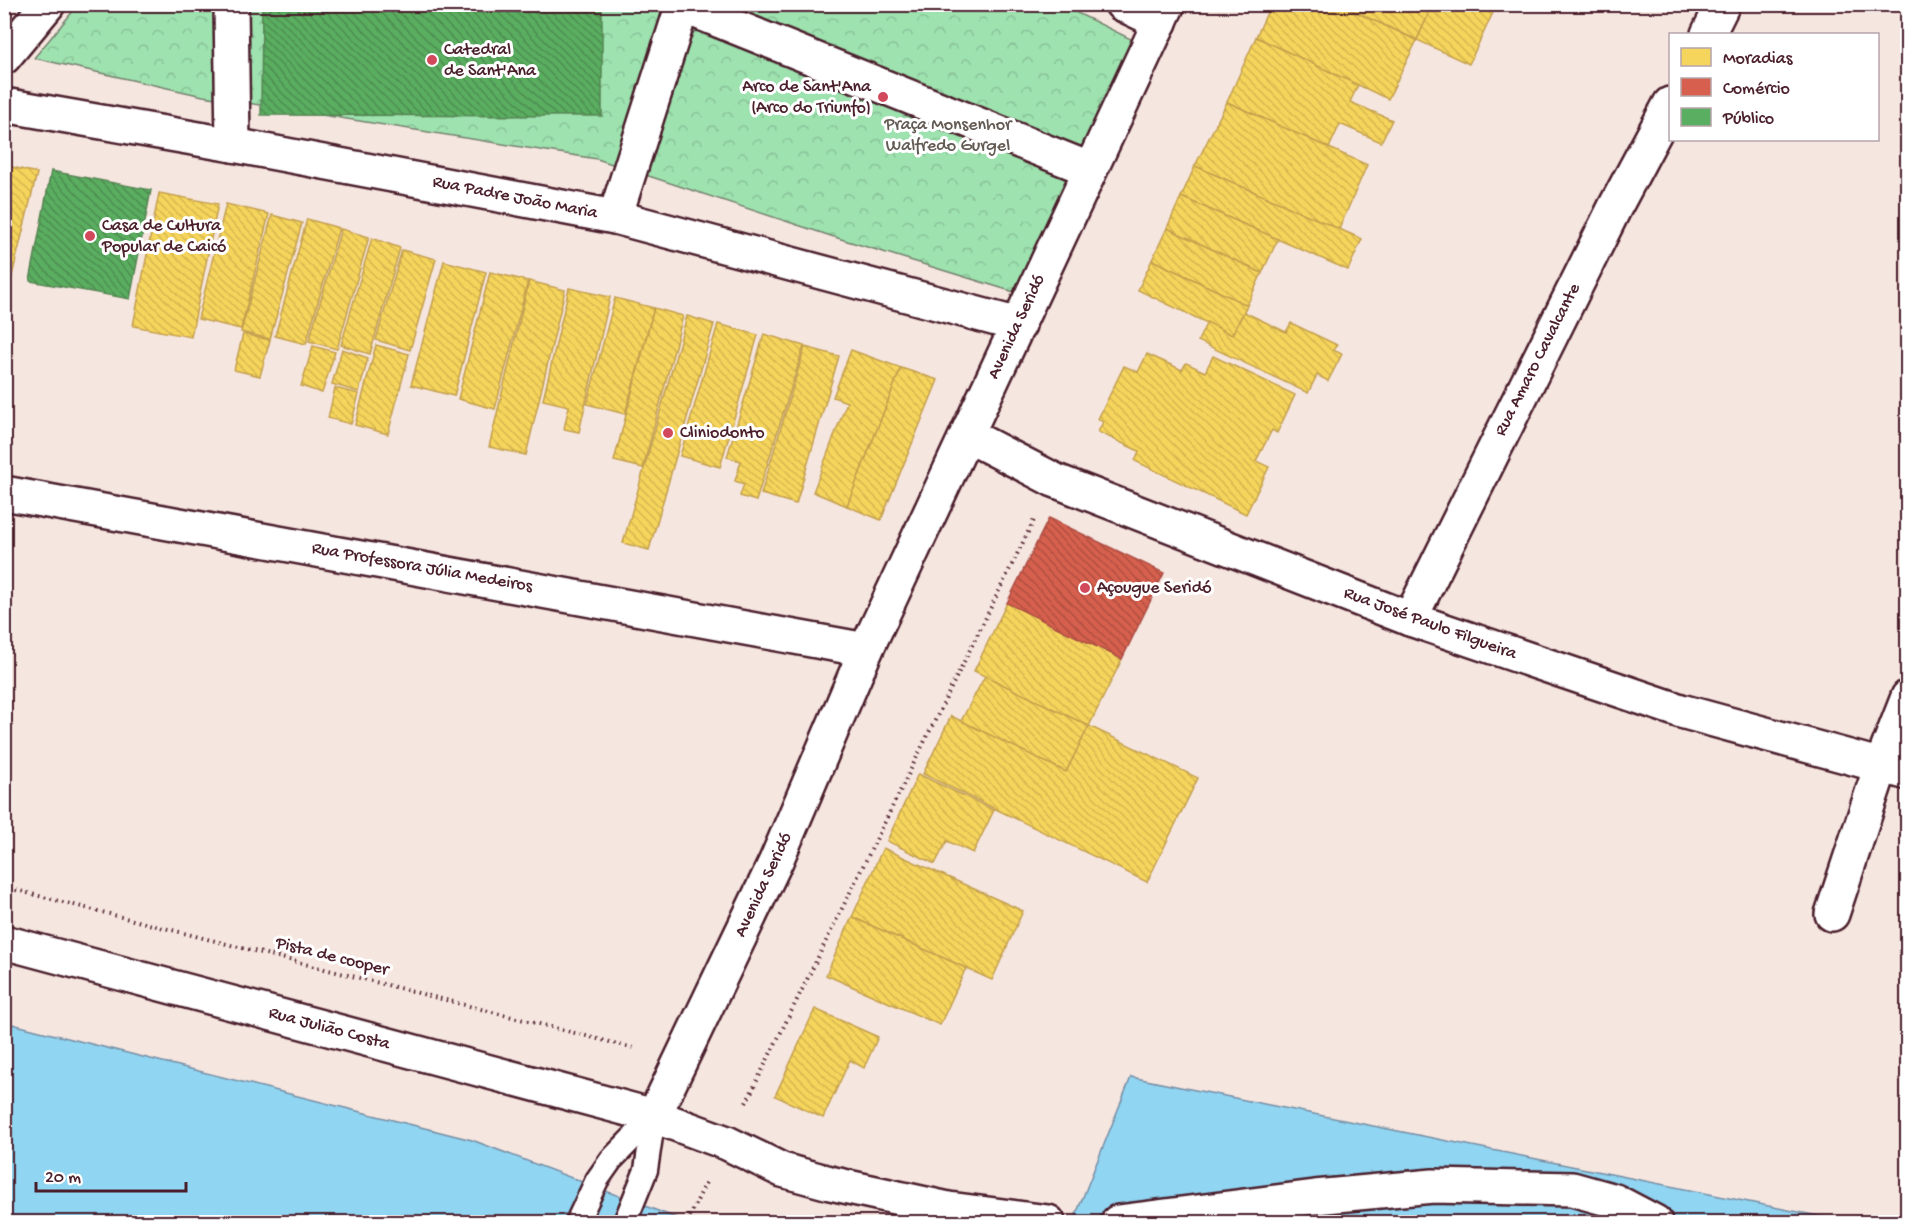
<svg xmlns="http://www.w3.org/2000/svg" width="1912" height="1227" viewBox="0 0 1912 1227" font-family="'Gochi Hand',sans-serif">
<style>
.park{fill:url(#park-crowns);stroke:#74806d;stroke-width:1.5}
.water{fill:#90d5f2;stroke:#748ca2;stroke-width:1.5}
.homes{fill:url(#homes-back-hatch);stroke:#c29e4d;stroke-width:1.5}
.shops{fill:url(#shops-back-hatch);stroke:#ac4c43;stroke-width:1.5}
.public{fill:url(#public-back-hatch);stroke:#558351;stroke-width:1.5}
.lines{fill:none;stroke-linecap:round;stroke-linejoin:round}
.service-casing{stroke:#4a1f2b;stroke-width:27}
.minor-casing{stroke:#4a1f2b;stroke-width:38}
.secondary-casing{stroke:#4a1f2b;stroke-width:38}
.path{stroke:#4a1f2b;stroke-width:4;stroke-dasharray:1.5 4.5;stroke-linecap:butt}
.service{stroke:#fff;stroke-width:22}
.minor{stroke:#fff;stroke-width:33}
.secondary{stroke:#fff;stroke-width:33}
.poi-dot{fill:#d1495b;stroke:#fff;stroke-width:2}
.labels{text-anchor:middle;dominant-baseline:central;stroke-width:6;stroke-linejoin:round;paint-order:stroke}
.poi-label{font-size:18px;fill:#4a1f2b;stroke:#fff;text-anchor:start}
.park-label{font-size:18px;fill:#635a53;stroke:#fff}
.street-label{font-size:18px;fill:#4a1f2b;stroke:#fff}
</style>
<defs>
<pattern id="park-crowns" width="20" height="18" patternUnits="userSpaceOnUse" patternTransform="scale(1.5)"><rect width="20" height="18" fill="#9de2af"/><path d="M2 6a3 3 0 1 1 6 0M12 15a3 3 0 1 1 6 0" fill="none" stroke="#89c197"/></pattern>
<pattern id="homes-back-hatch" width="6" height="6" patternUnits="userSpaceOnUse" patternTransform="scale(1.5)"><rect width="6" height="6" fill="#f6d55c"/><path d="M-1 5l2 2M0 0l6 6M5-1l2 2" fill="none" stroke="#d4b650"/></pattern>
<pattern id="shops-back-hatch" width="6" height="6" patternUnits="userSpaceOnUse" patternTransform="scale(1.5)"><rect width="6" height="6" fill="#d6604d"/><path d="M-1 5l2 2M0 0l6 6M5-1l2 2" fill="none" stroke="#b04f40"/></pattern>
<pattern id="public-back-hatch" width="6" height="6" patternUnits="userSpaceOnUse" patternTransform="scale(1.5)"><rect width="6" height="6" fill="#5aae61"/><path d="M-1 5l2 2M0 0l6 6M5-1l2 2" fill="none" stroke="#4c8d50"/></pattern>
</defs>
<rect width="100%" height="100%" fill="#f6e6e0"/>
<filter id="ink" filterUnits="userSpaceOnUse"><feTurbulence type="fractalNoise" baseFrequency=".0167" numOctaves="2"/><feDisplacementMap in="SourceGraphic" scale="12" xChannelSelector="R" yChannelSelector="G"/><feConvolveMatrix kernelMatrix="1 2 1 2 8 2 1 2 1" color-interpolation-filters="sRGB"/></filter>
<g filter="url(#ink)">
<polygon class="park" points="79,4 1059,4 1135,41 1024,295 831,236 597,159 203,96 34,58"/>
<g class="water">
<polygon points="4,1022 472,1140 687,1222 5,1222"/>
<polygon points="1131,1077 1848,1222 1073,1222"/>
</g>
<g class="homes">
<polygon points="1271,4 1338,4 1417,40 1388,99 1256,37"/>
<polygon points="1338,4 1433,4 1417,40"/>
<polygon points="1433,4 1497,4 1469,64 1417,40"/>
<polygon points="1256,37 1358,85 1350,102 1392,120 1381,142 1340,124 1329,148 1227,102"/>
<polygon points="1227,102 1367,165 1339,229 1195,166"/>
<polygon points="4,165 37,173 4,309"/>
<polygon points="1195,166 1362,239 1348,270 1181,197"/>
<polygon points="159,193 218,204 191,337 133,326"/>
<polygon points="1181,197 1278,239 1262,273 1167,228"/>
<polygon points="226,204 269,214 241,329 198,319"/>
<polygon points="272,215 302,223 270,339 241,332"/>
<polygon points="307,219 339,228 306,344 275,336"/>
<polygon points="1167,228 1262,273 1247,305 1152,260"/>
<polygon points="341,229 369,237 337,349 309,341"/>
<polygon points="372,238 400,248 370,354 341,345"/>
<polygon points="402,250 436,259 410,350 376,340"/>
<polygon points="1152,260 1247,305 1232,335 1138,290"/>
<polygon points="444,261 486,272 454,396 411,385"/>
<polygon points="490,272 528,281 495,409 458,399"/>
<polygon points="529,281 565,290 526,455 489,447"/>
<polygon points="569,288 610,297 579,432 564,429 569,406 543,400"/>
<polygon points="615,298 654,308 625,414 587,404"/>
<polygon points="654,308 683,316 643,468 614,461"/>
<polygon points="1244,312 1286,332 1291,323 1337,345 1333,350 1342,354 1328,381 1317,375 1308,393 1198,341 1207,322 1232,335"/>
<polygon points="687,316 714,324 649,550 623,543"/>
<polygon points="718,324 758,335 720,467 680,456"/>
<polygon points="243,334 270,340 260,376 234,370"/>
<polygon points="764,334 804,346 756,501 740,496 744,484 735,481 741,461 727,457"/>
<polygon points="376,345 409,354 388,434 355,425"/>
<polygon points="313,346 335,352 322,393 301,386"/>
<polygon points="805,347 839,356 796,504 761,494"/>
<polygon points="342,349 368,358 359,392 332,384"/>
<polygon points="851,350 901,368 847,506 813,492 847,402 833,397"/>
<polygon points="1147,354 1182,370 1186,363 1205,372 1213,356 1295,395 1277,433 1272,430 1256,461 1269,467 1246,514 1135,461 1139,451 1098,432 1103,422 1098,419 1124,366 1138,372"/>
<polygon points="901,368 938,380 881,520 847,506"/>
<polygon points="335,388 359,394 351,424 328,418"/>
<polygon points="1007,603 1122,659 1089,726 974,671"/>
<polygon points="985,676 1089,726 1066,772 961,721"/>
<polygon points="951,716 1066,772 1089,726 1198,778 1147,882 923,774"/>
<polygon points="918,774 994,810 973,853 947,841 935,864 887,841"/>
<polygon points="883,848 1023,911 992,980 852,917"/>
<polygon points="852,917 966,968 940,1025 826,975"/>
<polygon points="815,1009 878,1037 864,1068 850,1060 823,1118 775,1096"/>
</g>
<polygon class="shops" points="1049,518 1164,573 1122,659 1007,603"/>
<g class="public">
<polygon points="262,4 602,4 602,116 261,115"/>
<polygon points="51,171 151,190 130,299 30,281"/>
</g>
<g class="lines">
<defs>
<g id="service">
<polyline points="577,1222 597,1180 611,1160 654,1116"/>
<polyline points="625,1222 646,1170 654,1116"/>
</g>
<g id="minor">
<polyline points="231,4 233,145"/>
<polyline points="1122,4 1160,22"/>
<polyline points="683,6 1089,169"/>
<polyline points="1708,34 1723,4"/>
<polyline points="4,57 48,4"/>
<polyline points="4,105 233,145 615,217 1019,325"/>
<polyline points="615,217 683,4"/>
<polyline points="967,435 1054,480 1410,619 1681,711 1908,773"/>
<polyline points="4,493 866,650"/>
<polyline points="1410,619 1615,207 1670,104"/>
<polyline points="1832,914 1881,766 1908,697"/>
<polyline points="654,1116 727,1143 782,1170 830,1183 949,1209 1048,1222"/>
<polyline points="1118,1222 1315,1197 1433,1186 1572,1189 1615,1201 1655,1222"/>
</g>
<polyline id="secondary" points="4,942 654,1116 776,861 866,650 1168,4"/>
</defs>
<use href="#service" class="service-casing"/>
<use href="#minor" class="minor-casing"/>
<use href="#secondary" class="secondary-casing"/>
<g class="path">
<polyline points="4,887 637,1049"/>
<polyline points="746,1103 1035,518"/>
<polyline points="687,1222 706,1182"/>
</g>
<use href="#service" class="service"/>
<use href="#minor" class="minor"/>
<use href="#secondary" class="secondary"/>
</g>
</g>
<g class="poi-dot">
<circle cx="432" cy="60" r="6"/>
<circle cx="883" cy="97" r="6"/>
<circle cx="90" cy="236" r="6"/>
<circle cx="668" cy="433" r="6"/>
<circle cx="1085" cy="588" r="6"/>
</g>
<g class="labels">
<g class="poi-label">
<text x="444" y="50">Catedral<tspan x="444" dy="21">de Sant'Ana</tspan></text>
<text x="871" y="87" text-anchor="end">Arco de Sant'Ana<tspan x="871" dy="21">(Arco do Triunfo)</tspan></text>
<text x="102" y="226">Casa de Cultura<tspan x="102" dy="21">Popular de Caicó</tspan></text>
<text x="680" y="433">Cliniodonto</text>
<text x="1097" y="588">Açougue Seridó</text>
</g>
<g class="park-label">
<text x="948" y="125">Praça Monsenhor<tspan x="948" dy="21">Walfredo Gurgel</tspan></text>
</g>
<g class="street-label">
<text transform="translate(515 198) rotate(11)">Rua Padre João Maria</text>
<text transform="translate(1017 327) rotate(-65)">Avenida Seridó</text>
<text transform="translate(1538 360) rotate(-63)">Rua Amaro Cavalcante</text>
<text transform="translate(422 568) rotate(10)">Rua Professora Júlia Medeiros</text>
<text transform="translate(1430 624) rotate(20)">Rua José Paulo Filgueira</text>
<text transform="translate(764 885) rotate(-65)">Avenida Seridó</text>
<text transform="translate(332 957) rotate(14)">Pista de cooper</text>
<text transform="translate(329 1029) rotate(15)">Rua Julião Costa</text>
</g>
</g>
<rect width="1912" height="1227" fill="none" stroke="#fff" stroke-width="24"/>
<rect x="12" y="12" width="1888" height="1203" fill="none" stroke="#4a1f2b" stroke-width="2" filter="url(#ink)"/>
<rect x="1669" y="33" width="210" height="108" fill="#ffffff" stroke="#b7a5aa" stroke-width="1.5"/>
<rect x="1681" y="48" width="30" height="18" fill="#f6d55c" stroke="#b7a5aa" stroke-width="1.5"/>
<text x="1723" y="63" font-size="18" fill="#4a1f2b">Moradias</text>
<rect x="1681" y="78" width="30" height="18" fill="#d6604d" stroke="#b7a5aa" stroke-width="1.5"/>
<text x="1723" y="93" font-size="18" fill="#4a1f2b">Comércio</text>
<rect x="1681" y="108" width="30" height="18" fill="#5aae61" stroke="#b7a5aa" stroke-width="1.5"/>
<text x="1723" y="123" font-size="18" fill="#4a1f2b">Público</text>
<path d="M36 1182v9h150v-9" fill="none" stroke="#4a1f2b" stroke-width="3"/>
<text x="45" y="1182" font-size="18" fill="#4a1f2b" stroke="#ffffff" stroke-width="4.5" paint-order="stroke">20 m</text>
</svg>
